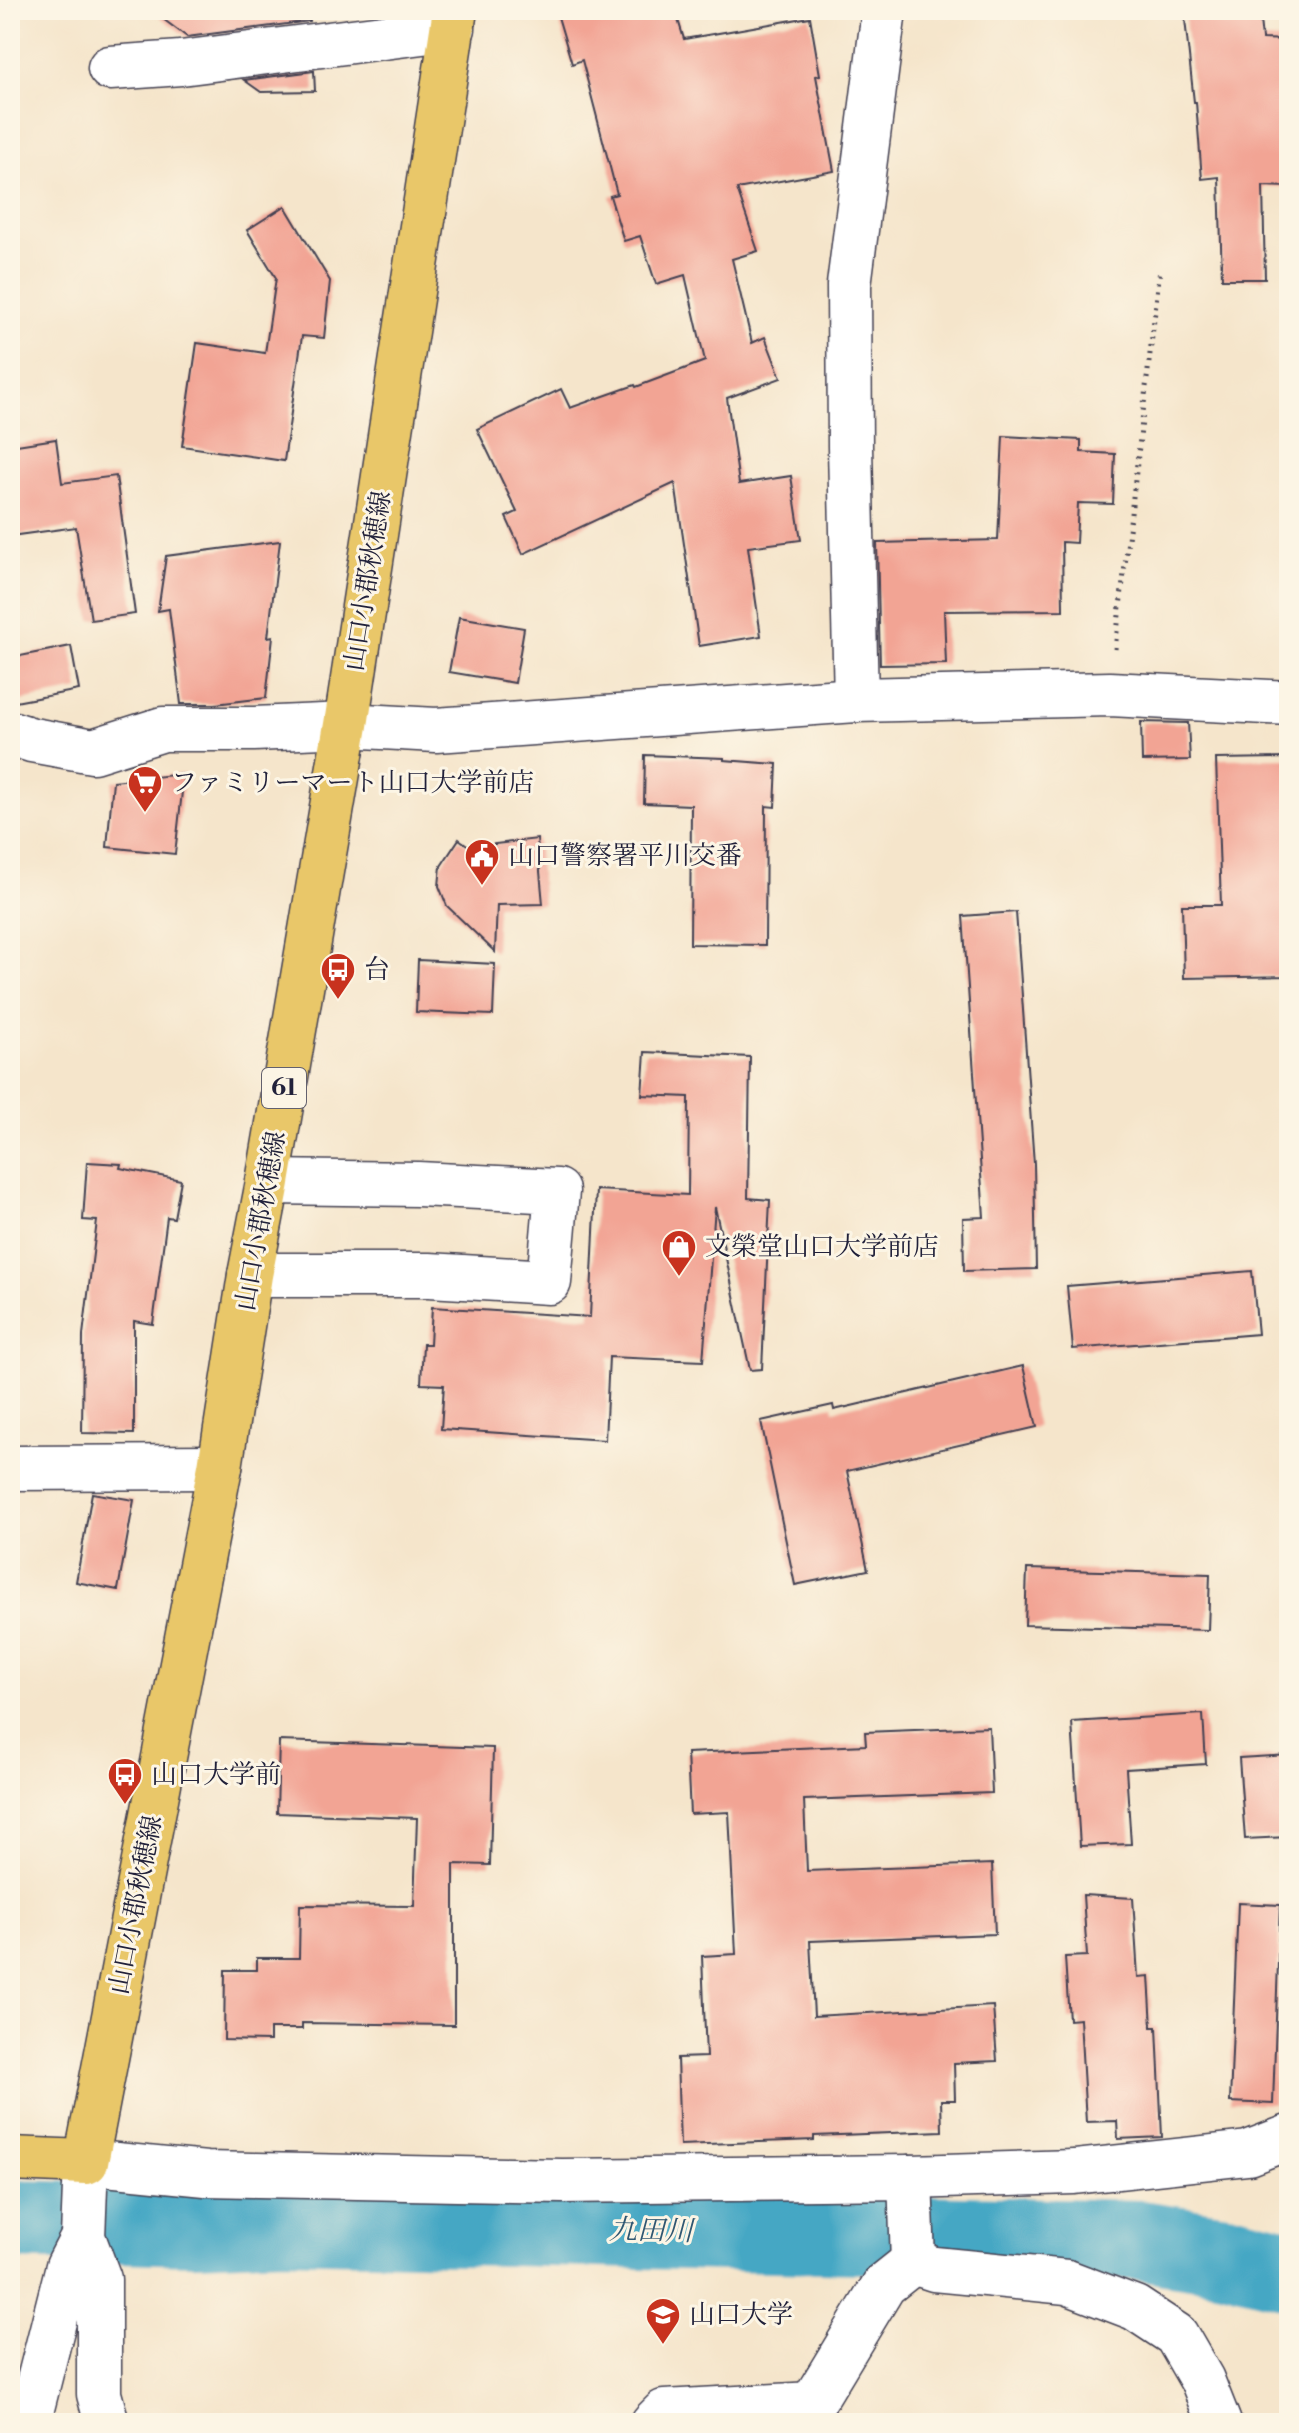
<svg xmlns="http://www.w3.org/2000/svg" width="1299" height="2433" viewBox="0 0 1299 2433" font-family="'Libre Bodoni','Noto Serif JP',serif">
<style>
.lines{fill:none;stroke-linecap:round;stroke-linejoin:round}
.river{stroke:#44a7c4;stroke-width:80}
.building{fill:#f2a494}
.minor-casing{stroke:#423f51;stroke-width:47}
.major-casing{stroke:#423f51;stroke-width:47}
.path{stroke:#423f51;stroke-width:5;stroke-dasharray:2 6;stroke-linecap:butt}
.minor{stroke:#fff;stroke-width:44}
.major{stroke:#e9c769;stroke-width:44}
.labels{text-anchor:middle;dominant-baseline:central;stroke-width:6;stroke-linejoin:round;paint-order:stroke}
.shield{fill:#fcf5e5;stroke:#63616e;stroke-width:2}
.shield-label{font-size:24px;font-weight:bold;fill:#22223b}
.street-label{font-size:26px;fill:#22223b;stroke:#fcf5e5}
.poi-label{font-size:26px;fill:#22223b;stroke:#fcf5e5;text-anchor:start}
.water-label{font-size:28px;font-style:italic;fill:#305772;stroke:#fcf5e5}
</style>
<rect width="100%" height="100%" fill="#fcf5e5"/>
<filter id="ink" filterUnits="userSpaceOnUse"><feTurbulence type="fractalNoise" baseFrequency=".0125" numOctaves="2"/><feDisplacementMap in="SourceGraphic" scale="16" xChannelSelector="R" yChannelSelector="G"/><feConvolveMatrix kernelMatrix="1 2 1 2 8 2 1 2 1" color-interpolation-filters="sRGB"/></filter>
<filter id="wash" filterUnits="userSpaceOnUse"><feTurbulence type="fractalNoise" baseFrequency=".006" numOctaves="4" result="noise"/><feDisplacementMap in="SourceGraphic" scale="32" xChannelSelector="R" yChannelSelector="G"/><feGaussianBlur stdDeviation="1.8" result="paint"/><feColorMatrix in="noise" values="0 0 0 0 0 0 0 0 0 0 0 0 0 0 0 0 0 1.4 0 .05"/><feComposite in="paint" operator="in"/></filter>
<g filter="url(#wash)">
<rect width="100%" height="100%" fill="#f5e5cb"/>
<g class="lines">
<polyline class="river" points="10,2220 196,2225 282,2221 1140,2240 1225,2253 1289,2269"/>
</g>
<g id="blocks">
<g class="building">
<polygon points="151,10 309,10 310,21 187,37"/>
<polygon points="556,10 675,10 684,39 810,17 820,75 816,76 834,171 737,189 758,251 732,259 752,343 765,337 781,378 727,398 739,484 791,476 801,540 748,547 761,636 699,646 675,483 523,554 506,517 517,512 477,429 561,389 570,408 635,385 636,387 705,361 685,275 656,284 640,236 624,241 610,196 617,194 582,60 572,64"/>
<polygon points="1184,10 1259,10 1262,39 1289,40 1289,187 1263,186 1265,279 1222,279 1219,177 1202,179 1196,102 1194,102"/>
<polygon points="314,71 315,91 261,92 244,80"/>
<polygon points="285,206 330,281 324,338 302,336 284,461 182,446 197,343 265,353 276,278 247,230"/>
<polygon points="1003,436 1081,440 1081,452 1115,454 1113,504 1078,503 1076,543 1062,542 1063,610 944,611 946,664 880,665 877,543 998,540"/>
<polygon points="56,439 62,483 116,476 135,614 91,620 76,527 10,536 10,446"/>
<polygon points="280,541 268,637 273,636 266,698 215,704 181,704 169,609 158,611 166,556"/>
<polygon points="459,617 524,628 515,683 449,672"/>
<polygon points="71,646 79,690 10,703 10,658"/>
<polygon points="1141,722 1188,723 1190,760 1142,761"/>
<polygon points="645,755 724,758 724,760 777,764 775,807 766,806 765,945 690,944 691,805 644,803"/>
<polygon points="1289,758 1289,976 1184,978 1182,905 1221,905 1216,759"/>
<polygon points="184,774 175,854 107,847 113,781"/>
<polygon points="459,839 470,847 537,839 543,904 497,905 495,952 447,906 439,886 441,866"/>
<polygon points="1016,912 1034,1164 1036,1269 964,1271 963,1218 984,1217 963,916"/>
<polygon points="418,960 495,964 493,1015 416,1012"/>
<polygon points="645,1052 750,1057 748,1198 770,1200 762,1369 750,1370 715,1207 703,1361 609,1357 605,1440 441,1429 444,1385 421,1384 423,1344 430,1344 432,1307 590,1317 596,1190 688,1195 689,1097 642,1095"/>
<polygon points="87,1162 121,1164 120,1168 181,1180 174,1218 167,1217 153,1324 134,1321 134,1434 82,1433 83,1335 97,1221 83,1220"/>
<polygon points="1252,1271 1258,1334 1073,1349 1067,1286"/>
<polygon points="1023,1366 1037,1427 847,1471 868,1570 795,1585 761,1421 833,1405 834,1410"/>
<polygon points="92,1493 134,1500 118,1590 76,1582"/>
<polygon points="1027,1569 1210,1574 1208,1630 1025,1625"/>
<polygon points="1203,1714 1206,1764 1126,1769 1131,1844 1080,1846 1072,1722"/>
<polygon points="989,1727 992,1793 804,1800 807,1871 992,1864 995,1934 810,1941 814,2016 993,2006 997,2061 954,2063 955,2100 941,2100 942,2131 814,2136 814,2140 680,2145 677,2058 706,2057 702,1956 736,1954 729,1812 690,1814 687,1753 866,1745 865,1732"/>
<polygon points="279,1741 493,1748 490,1865 454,1864 454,2025 302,2023 302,2029 270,2029 270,2041 224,2040 225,1970 257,1970 257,1958 299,1958 300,1905 414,1906 417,1818 277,1813"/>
<polygon points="1289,1755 1289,1837 1245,1839 1239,1758"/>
<polygon points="1083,1895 1133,1898 1138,1977 1149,1976 1152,2027 1157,2027 1162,2137 1118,2139 1117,2121 1086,2122 1080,2019 1069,2020 1065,1957 1087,1956"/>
<polygon points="1238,1903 1280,1905 1273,2104 1230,2102"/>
</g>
</g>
</g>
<g filter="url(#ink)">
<use href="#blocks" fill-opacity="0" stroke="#423f51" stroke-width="2"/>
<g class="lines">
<defs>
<g id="minor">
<polyline points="110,68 181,63 453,28"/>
<polyline points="856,700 850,447 849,285 884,10"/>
<polyline points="10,733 32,740 93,751 163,729 254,729 346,725 436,730 856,700 1110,694 1289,703"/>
<polyline points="250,1275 429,1275 549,1282 557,1191 418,1184 268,1182"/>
<polyline points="10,1468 220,1467"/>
<polyline points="910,2177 913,2262"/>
<polyline points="913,2262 934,2269 1067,2282 1135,2308 1176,2335 1202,2380 1219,2423"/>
<polyline points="25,2423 29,2420 68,2266 83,2237"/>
<polyline points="107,2423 99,2394 99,2279 83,2237 86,2162 206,2174 562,2181 910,2177 1074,2172 1248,2153 1289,2137"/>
<polyline points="653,2423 664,2412 812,2404 884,2285 913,2262"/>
</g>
<polyline id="major" points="10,2159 86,2162 220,1467 250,1275 268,1182 346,725 455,10"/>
</defs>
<use href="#minor" class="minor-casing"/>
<use href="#major" class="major-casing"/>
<polyline class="path" points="1115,649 1160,269"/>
<use href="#minor" class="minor"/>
<use href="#major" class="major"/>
</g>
</g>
<defs>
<symbol id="supermarket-pin" viewBox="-11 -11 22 30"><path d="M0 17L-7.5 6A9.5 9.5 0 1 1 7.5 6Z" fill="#c8321e" stroke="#fcf5e5"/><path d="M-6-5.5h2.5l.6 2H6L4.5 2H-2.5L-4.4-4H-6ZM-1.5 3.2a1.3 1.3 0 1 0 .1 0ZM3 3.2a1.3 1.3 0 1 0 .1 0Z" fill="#fff"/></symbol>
<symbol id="civic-pin" viewBox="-11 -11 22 30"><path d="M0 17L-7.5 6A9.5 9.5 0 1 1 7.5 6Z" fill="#c8321e" stroke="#fcf5e5"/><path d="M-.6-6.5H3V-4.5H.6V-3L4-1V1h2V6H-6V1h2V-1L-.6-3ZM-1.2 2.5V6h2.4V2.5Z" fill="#fff"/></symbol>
<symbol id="bus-pin" viewBox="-11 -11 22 30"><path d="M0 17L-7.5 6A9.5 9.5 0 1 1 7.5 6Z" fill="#c8321e" stroke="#fcf5e5"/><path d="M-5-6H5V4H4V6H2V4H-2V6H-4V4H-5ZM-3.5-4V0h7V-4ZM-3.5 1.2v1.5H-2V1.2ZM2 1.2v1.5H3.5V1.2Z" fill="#fff"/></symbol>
<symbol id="shop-pin" viewBox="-11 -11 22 30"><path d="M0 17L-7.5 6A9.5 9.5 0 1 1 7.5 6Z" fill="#c8321e" stroke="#fcf5e5"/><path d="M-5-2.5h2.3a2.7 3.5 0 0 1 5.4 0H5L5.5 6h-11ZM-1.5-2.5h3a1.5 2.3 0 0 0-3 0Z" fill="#fff"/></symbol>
<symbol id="university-pin" viewBox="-11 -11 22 30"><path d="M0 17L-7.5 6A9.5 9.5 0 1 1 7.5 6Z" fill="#c8321e" stroke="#fcf5e5"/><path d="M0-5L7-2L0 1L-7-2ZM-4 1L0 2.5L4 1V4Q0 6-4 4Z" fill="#fff"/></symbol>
</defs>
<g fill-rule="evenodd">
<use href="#supermarket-pin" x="125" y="763" width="40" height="54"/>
<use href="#civic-pin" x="462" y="836" width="40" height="54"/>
<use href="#bus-pin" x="318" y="950" width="40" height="54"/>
<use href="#shop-pin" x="659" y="1227" width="40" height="54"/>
<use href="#bus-pin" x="105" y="1755" width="40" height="54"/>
<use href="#university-pin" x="643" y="2295" width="40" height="54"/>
</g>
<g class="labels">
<rect class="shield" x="262" y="1068" width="44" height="40" rx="6"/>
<g class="shield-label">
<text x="284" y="1088">61</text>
</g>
<g class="street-label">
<text transform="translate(368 581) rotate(-81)">山口小郡秋穂線</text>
<text transform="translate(261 1221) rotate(-80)">山口小郡秋穂線</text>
<text transform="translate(136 1905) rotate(-79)">山口小郡秋穂線</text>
</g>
<g class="poi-label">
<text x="171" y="783">ファミリーマート山口大学前店</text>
<text x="508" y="856">山口警察署平川交番</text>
<text x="364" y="970">台</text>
<text x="705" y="1247">文榮堂山口大学前店</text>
<text x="151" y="1775">山口大学前</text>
<text x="689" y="2315">山口大学</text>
</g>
<g class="water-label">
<text transform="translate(651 2231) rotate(1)">九田川</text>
</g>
</g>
<rect width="1299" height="2433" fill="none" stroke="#fcf5e5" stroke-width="40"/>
</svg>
